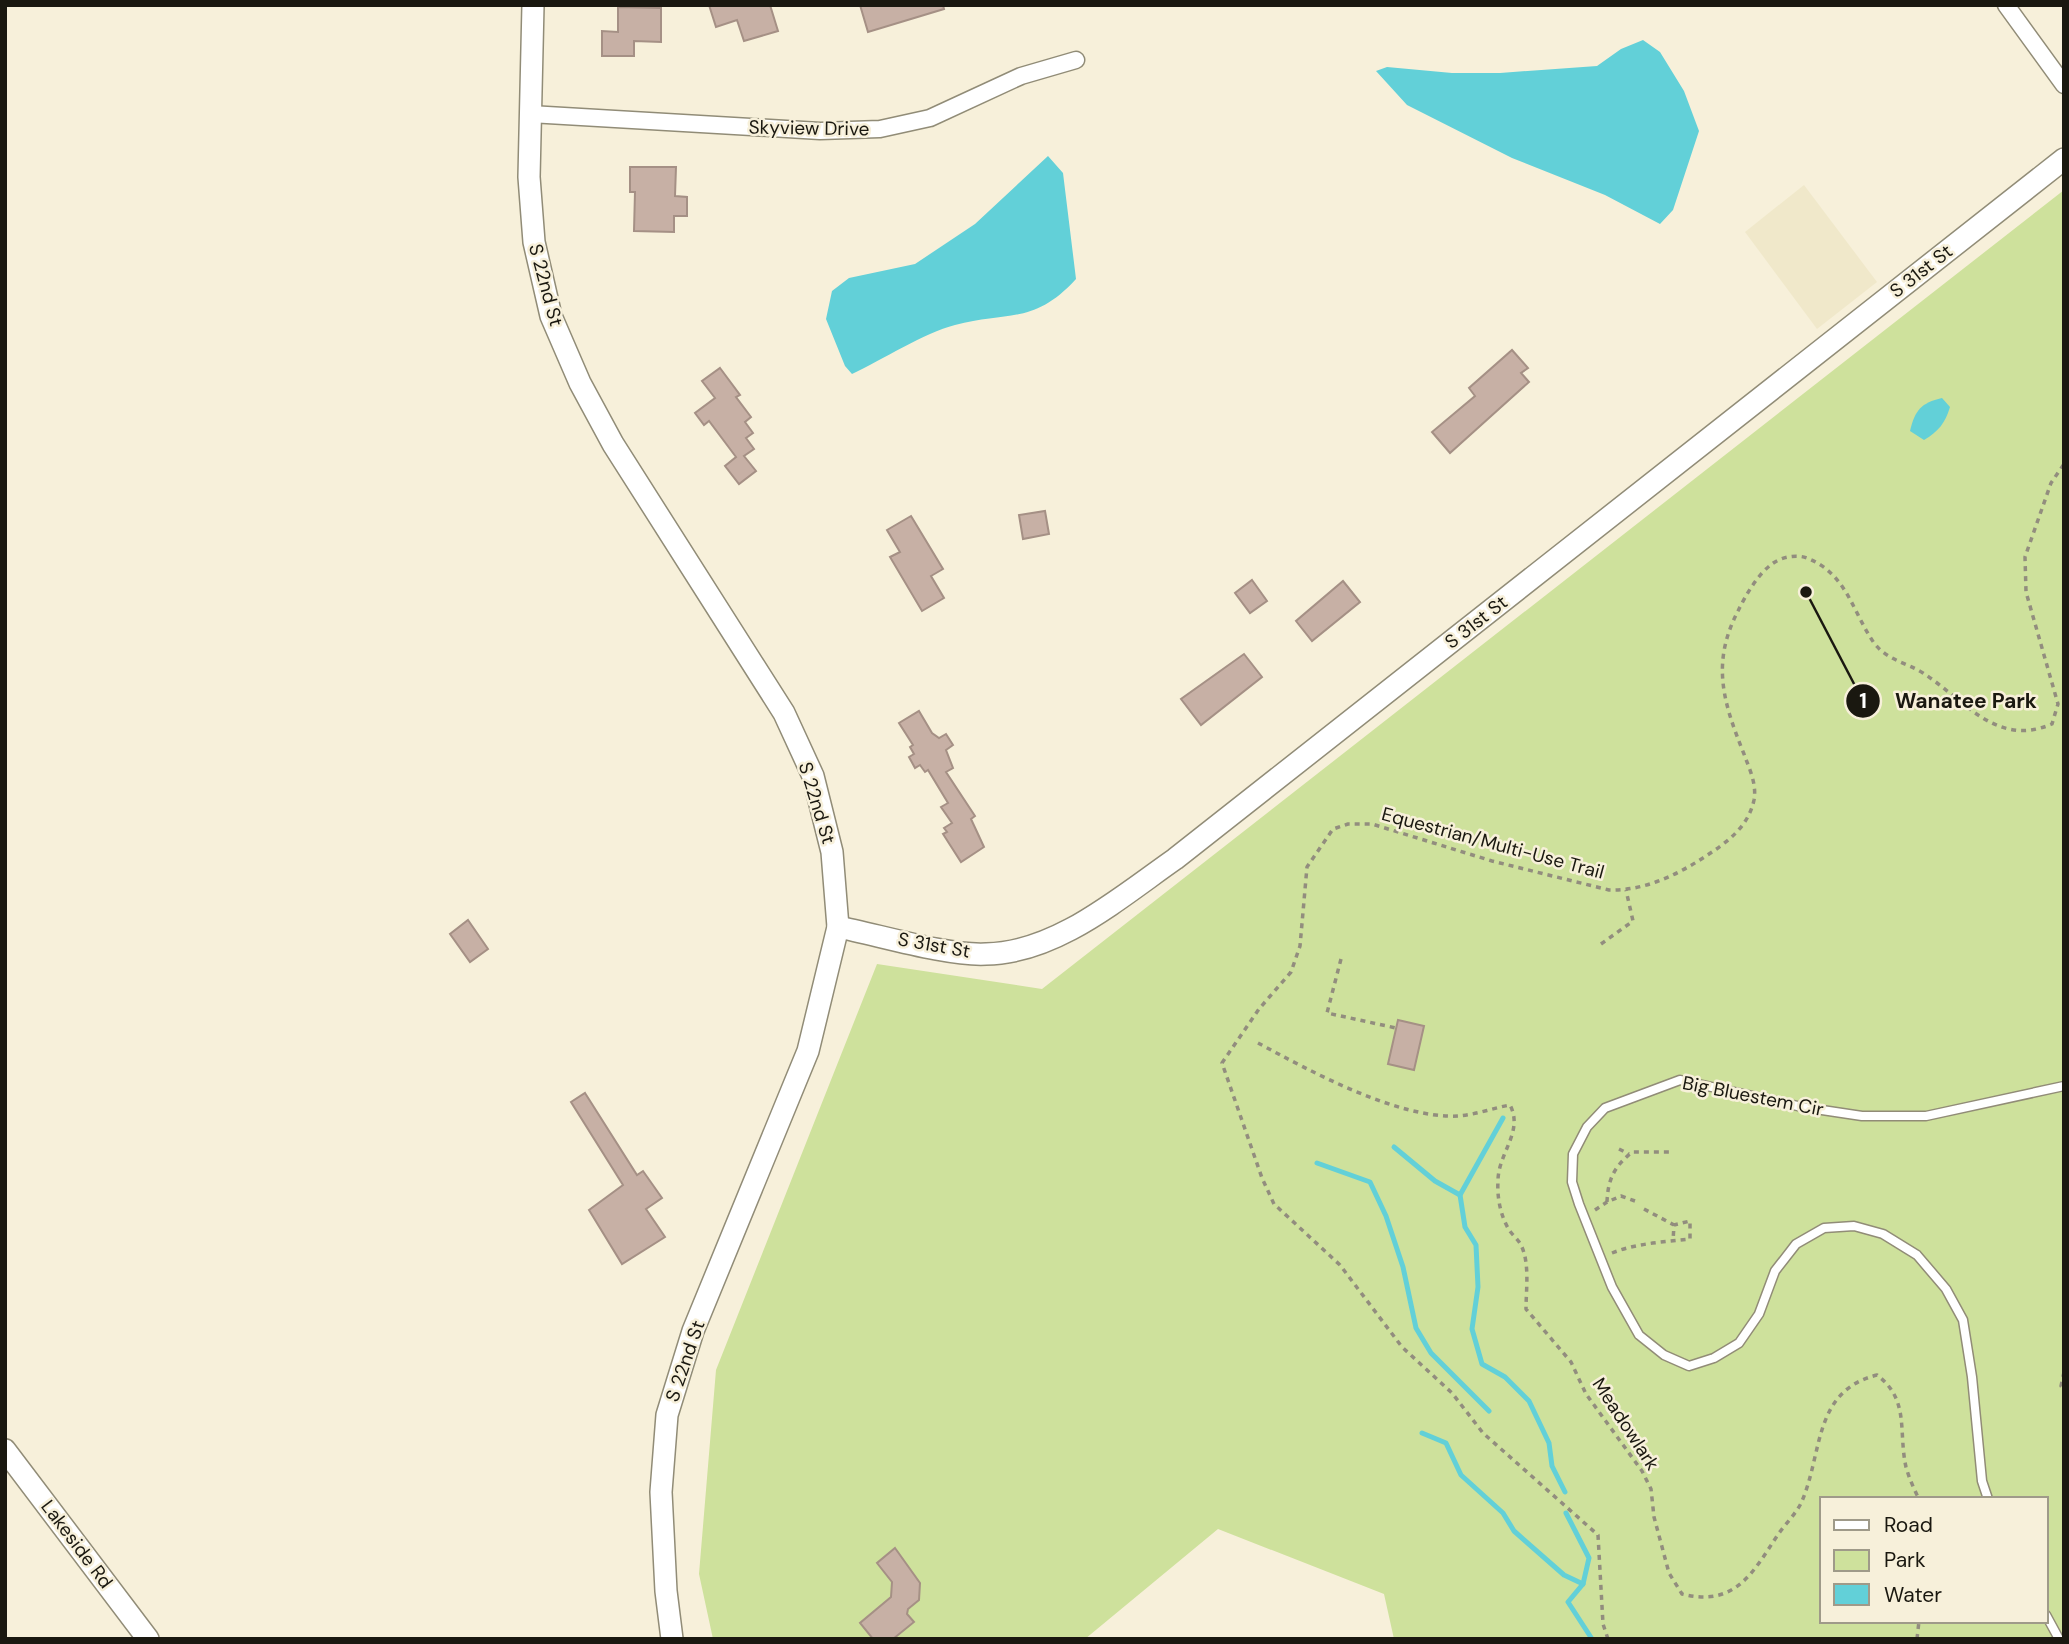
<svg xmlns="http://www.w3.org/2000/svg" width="2069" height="1644" viewBox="0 0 2069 1644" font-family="'DM Sans',sans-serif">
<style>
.built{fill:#f0e8ca}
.green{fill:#cee19c;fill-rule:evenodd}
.water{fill:#62d0d8}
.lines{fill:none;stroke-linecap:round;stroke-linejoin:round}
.stream{stroke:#62d0d8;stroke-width:5}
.building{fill:#c7b0a5;stroke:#a59085;stroke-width:2}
.lane-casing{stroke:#918c77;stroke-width:11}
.street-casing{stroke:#918c77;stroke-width:19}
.secondary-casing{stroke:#918c77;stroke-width:24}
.path{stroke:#928d7e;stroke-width:3.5;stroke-dasharray:5 5;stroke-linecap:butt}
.lane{stroke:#fff;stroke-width:8}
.street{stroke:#fff;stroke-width:16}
.secondary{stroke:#fff;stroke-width:21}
.labels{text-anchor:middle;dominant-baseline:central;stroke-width:5;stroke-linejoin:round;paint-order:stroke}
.street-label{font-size:19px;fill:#1a1810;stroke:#f7f0da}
.leader{fill:none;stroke:#1a1810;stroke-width:2.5}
.callout-dot{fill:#1a1810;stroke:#f7f0da;stroke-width:2.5}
.mark-label{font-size:21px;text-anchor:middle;font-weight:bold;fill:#fff}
.callout-label{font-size:21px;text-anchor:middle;font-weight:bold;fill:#1a1810;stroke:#f7f0da;stroke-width:5;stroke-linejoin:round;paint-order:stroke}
</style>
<rect width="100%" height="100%" fill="#f7f0da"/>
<polygon class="built" points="1804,185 1877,282 1817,329 1745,232"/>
<path class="green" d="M2064 190V1639H1394L1384 1594 1218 1529 1085 1639H713L699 1574 716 1370 877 964 1042 989ZM1822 1499H2046V1621H1822Z"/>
<g class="water">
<polygon points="1643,40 1660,52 1684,91 1699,131 1673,210 1660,224 1605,195 1512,158 1407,105 1376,71 1387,67 1452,73 1500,73 1597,66 1621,49"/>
<path d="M1048 156 1063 173 1076 279C1034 325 1008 311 955 325 924 333 882 360 852 374L845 366 826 319 832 291 849 278 915 264 975 224Z"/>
<path d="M1942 398 1950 407C1945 423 1939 431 1924 440L1910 431C1915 410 1921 403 1942 398Z"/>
</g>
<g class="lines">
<g class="stream">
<polyline points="1503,1118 1460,1195 1465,1227 1476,1245 1478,1287 1472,1329 1482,1364 1505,1377 1529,1401 1549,1443 1552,1466 1565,1492"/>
<polyline points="1394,1147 1435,1181 1460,1195"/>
<polyline points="1317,1163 1370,1182 1386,1216 1403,1267 1416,1328 1431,1353 1489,1411"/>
<polyline points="1422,1433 1446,1443 1461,1475 1503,1513 1514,1531 1564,1575 1583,1584"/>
<polyline points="1566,1513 1589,1558 1583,1584 1568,1602 1592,1639"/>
</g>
</g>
<g class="building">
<polygon points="709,5 770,5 778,31 744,41 737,20 716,27"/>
<polygon points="860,5 943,5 944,9 868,32"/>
<polygon points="618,7 661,8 661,42 634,41 634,56 602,56 602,31 618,32"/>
<polygon points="630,167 676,167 675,196 687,197 687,216 674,216 674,232 634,231 635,192 630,192"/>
<polygon points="1512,350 1528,368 1521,373 1529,382 1450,453 1432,432 1475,396 1469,388"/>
<polygon points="720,368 740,395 736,397 751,417 745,422 753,433 746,438 754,449 744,456 756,471 739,484 725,466 736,457 709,421 704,425 695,413 715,398 702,381"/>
<polygon points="1045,511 1049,534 1023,539 1019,515"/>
<polygon points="911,516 943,569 931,576 944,598 922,611 890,557 900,552 887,530"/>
<polygon points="1252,580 1267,601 1250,613 1235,593"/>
<polygon points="1343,581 1360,602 1312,641 1296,621"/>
<polygon points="1244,654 1262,677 1201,725 1181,699"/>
<polygon points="919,711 932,733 939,738 946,734 953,745 946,750 953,768 946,772 975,816 971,819 984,847 961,862 943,834 947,832 944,828 952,823 941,807 948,803 928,770 925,772 920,765 915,768 909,757 914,754 910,747 913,745 899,723"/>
<polygon points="468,920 488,949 470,962 450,934"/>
<polygon points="1398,1020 1424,1026 1414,1070 1388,1064"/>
<polygon points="585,1093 637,1175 643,1171 662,1198 646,1209 665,1237 622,1264 589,1210 623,1185 571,1102"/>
<polygon points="895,1548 920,1583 919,1600 908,1609 907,1614 914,1622 893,1639 873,1639 860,1623 891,1597 892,1582 877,1563"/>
</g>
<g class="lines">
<defs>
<g id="lane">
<polyline points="1988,1499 1982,1481 1972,1377 1963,1320 1946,1289 1917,1255 1883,1234 1854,1226 1824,1228 1796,1244 1775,1271 1759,1314 1739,1343 1714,1358 1689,1366 1664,1355 1639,1335 1612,1287 1579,1204 1572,1182 1573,1154 1587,1127 1605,1108 1680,1080 1802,1107 1862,1116 1926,1116 2064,1086"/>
<polyline points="2046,1615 2059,1639"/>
</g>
<g id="street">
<polyline points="2006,5 2064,85"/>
<polyline points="530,114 820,131 880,129 930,118 1021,76 1076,60"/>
</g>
<g id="secondary">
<polyline points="533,5 529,177 534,242 551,316 580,383 613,444 784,713 813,776 832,852 838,927 808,1051 693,1331 667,1415 661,1492 666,1591 672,1639"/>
<path d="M838 927C879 935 947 956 986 954 1056 953 1119 898 1175 859L2064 159"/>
<polyline points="5,1450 148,1639"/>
</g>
</defs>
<use href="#lane" class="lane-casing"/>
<use href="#street" class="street-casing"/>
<use href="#secondary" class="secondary-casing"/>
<g class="path">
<polyline points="1601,944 1633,921 1626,890"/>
<polyline points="1341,959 1327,1013 1396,1028"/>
<path d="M1258 1043C1310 1071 1398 1119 1458 1116 1475 1115 1493 1108 1510 1105 1524 1132 1498 1153 1498 1181 1497 1196 1500 1214 1508 1228 1511 1234 1518 1239 1521 1245 1530 1263 1526 1290 1526 1309L1571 1362 1586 1394 1642 1471 1651 1489 1654 1517 1669 1573 1682 1594C1735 1607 1752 1574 1777 1536 1785 1524 1797 1513 1802 1501 1823 1452 1813 1391 1877 1375 1910 1400 1898 1431 1906 1467 1909 1478 1914 1489 1919 1499"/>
<polyline points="1619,1149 1629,1154"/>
<path d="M1635 1201 1621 1196 1607 1202C1608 1179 1614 1167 1632 1152H1669"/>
<polyline points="1644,1209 1674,1225"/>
<polyline points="1595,1210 1607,1202"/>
<path d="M1612 1253C1637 1243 1664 1242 1690 1239V1221L1674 1225 1673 1241"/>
<polyline points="2064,1372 2061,1386 2064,1389"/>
<path d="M1608 1639 1603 1624 1598 1535 1483 1433 1452 1393 1402 1347 1340 1265 1274 1204 1262 1178 1222 1063 1259 1009 1291 972 1300 946 1307 867 1333 829 1348 824H1372L1492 861 1609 890C1643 891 1675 876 1703 858 1726 843 1748 828 1754 800 1757 784 1749 768 1744 754 1723 702 1711 663 1738 611 1746 595 1757 575 1772 564 1781 557 1796 554 1807 558 1847 574 1852 611 1874 643 1888 661 1906 662 1923 673 1965 700 1996 748 2052 724L2058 704 2026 592 2025 557 2051 483 2064 464"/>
<polyline points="1917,1639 1919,1621"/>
</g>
<use href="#lane" class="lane"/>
<use href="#street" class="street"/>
<use href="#secondary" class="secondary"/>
</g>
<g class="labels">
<g class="street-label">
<text transform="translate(809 128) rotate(1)">Skyview Drive</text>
<text transform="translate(1921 271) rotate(-38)">S 31st St</text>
<text transform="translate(546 285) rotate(75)">S 22nd St</text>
<text transform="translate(1476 622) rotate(-38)">S 31st St</text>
<text transform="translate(817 803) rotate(73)">S 22nd St</text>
<text transform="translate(1493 843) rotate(15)">Equestrian/Multi-Use Trail</text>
<text transform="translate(934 945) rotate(10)">S 31st St</text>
<text transform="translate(1753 1096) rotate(11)">Big Bluestem Cir</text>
<text transform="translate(685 1361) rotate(-71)">S 22nd St</text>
<text transform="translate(1626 1424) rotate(57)">Meadowlark</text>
<text transform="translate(77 1544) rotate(53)">Lakeside Rd</text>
</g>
</g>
<path class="leader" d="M1806 592L1863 701"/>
<g class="callout-dot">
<circle cx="1806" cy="592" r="7"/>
<circle cx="1863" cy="701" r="18"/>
</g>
<g class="mark-label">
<text x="1863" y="708">1</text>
</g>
<g class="callout-label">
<text x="1966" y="708">Wanatee Park</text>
</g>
<rect width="2069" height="1644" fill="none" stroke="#1a1810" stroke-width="14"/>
<rect x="1820" y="1497" width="228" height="126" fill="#f7f0da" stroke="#9f9a89" stroke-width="2"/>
<rect x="1834" y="1520" width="35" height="10" fill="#ffffff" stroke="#9f9a89" stroke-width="2"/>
<text x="1884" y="1532" font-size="21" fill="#1a1810">Road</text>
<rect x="1834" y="1550" width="35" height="21" fill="#cee19c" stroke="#9f9a89" stroke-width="2"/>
<text x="1884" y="1567" font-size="21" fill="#1a1810">Park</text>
<rect x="1834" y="1584" width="35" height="21" fill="#62d0d8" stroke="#9f9a89" stroke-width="2"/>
<text x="1884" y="1602" font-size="21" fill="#1a1810">Water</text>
</svg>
